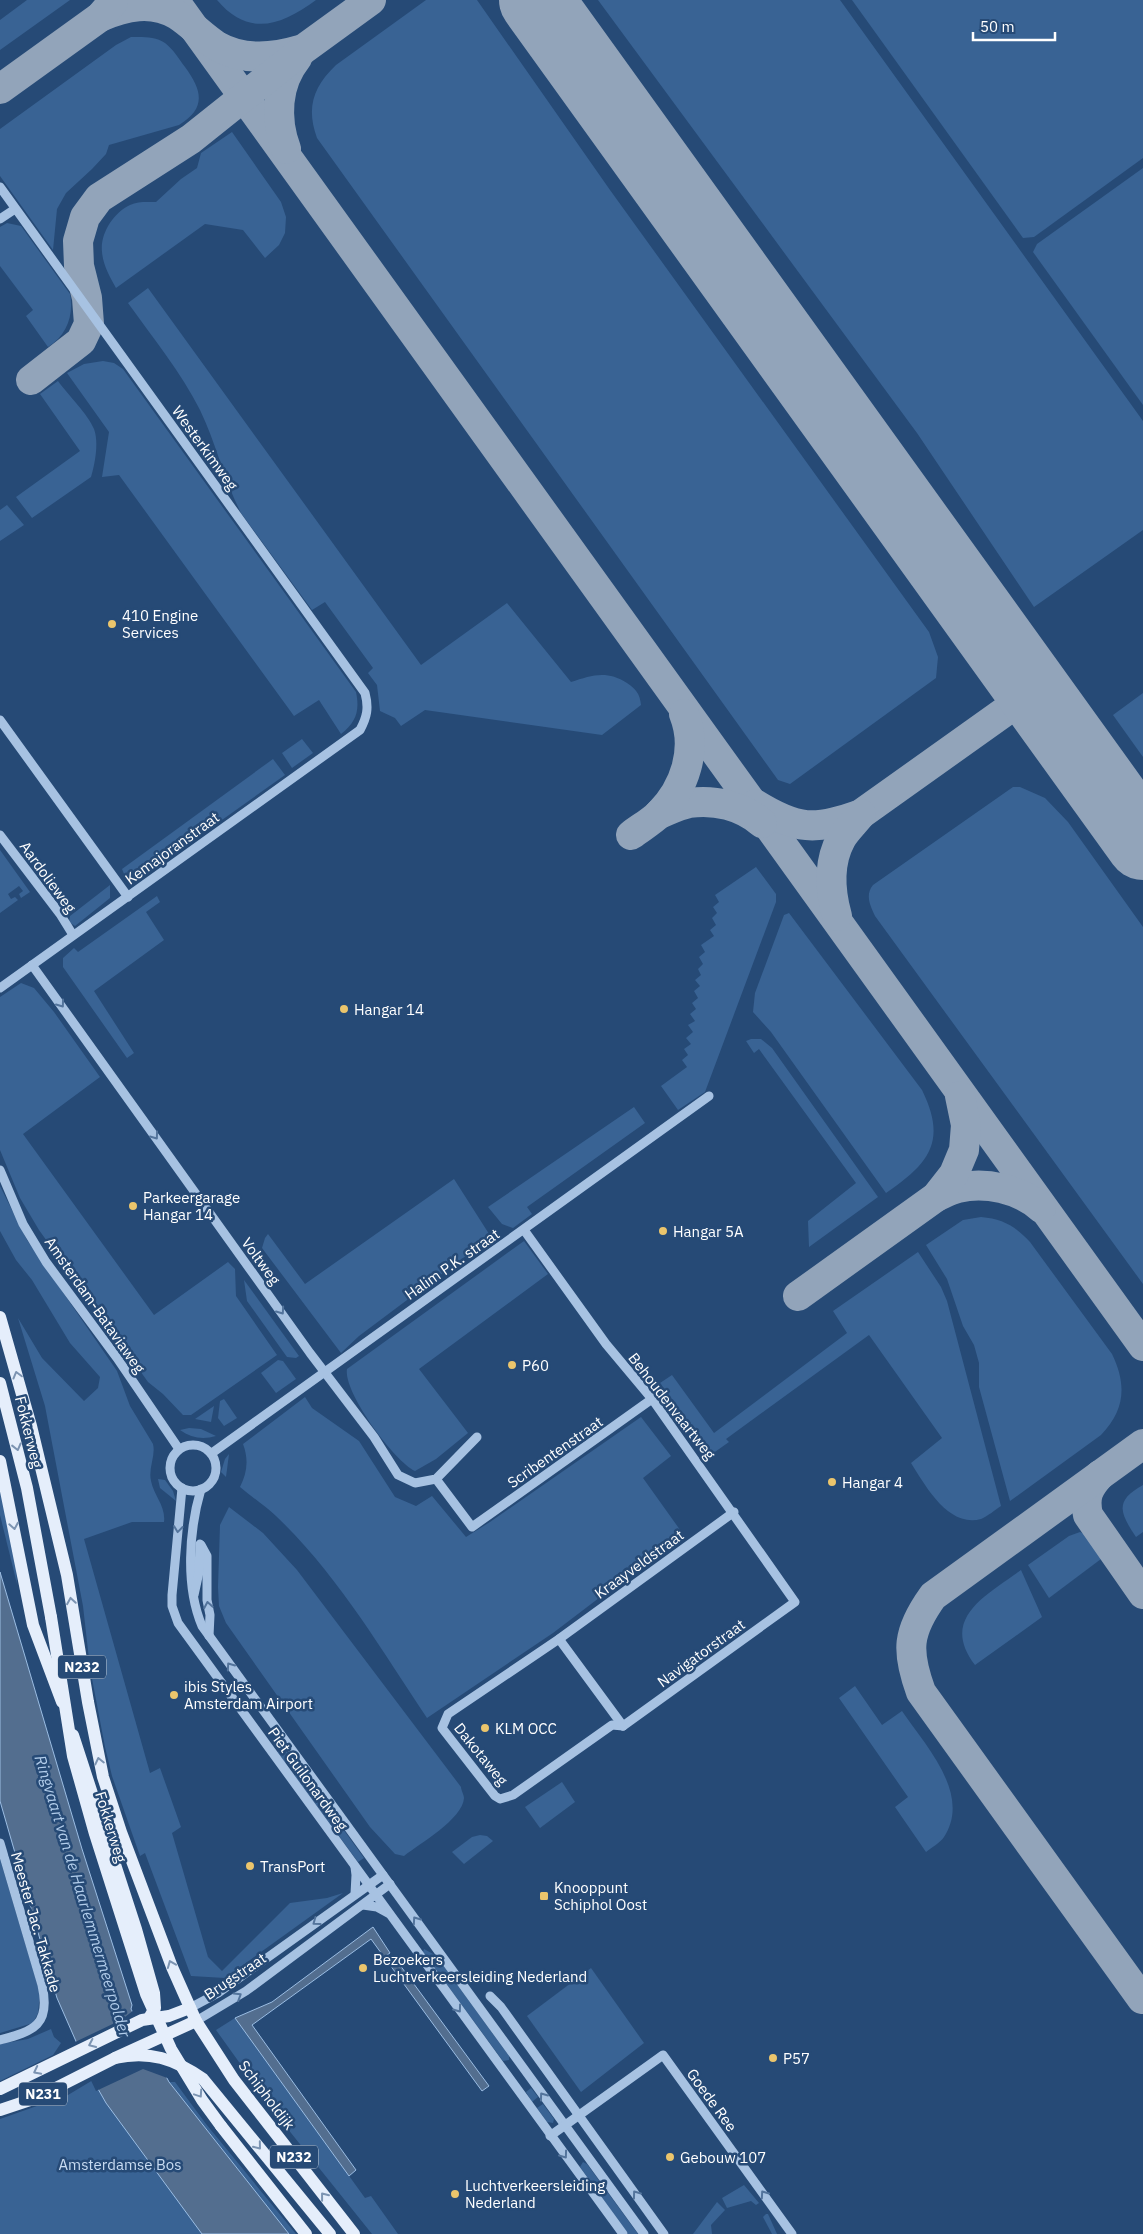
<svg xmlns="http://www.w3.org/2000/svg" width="1143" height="2234" viewBox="0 0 1143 2234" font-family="'IBM Plex Sans',sans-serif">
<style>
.green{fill:#396394}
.water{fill:#536e8f;stroke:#9bbde3}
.pier{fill:#264a76}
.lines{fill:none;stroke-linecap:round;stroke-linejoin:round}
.taxiway{stroke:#92a4ba;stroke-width:30}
.runway{stroke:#92a4ba;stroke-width:74}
.minor{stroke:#a7c2e2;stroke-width:9}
.major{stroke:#e5eefb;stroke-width:12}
.major-bridge{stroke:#e5eefb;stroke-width:12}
.oneway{stroke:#53749c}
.oneway2{stroke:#7c94b2}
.poi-dot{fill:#ebc56c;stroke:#264a76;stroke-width:2}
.labels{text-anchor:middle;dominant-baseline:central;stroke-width:5;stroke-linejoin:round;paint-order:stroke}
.shield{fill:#264a76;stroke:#bec9d6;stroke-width:1}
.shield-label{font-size:14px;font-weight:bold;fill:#fff}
.street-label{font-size:15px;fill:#fff;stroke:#264a76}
.poi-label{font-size:15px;fill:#fff;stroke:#264a76;text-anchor:start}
.park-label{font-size:15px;fill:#c9dcf2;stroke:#264a76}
.water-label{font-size:16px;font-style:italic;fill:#b1ccea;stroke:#264a76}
</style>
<rect width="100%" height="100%" fill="#264a76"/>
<g class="green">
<polygon points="27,0 70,0 0,50 0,20"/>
<path d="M217 0H316C282 25 249 38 217 0Z"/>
<path d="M426 0H477L610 190 929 632 938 657 936 678 790 784 778 780 317 138C306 108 313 87 336 65Z"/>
<polygon points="598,0 840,0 1143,421 1143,530 1034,607 917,433"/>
<polygon points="852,0 1143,0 1143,158 1034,237 1023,238"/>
<path d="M131 37C142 37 155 36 165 43 173 49 179 59 185 67 202 90 207 108 179 125L109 145 106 154 92 169 66 193 57 209 53 250 0 176V129L116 45Z"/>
<path d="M232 132 281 202 286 217 285 233 279 245 265 258 243 230 205 224 116 288C110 277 103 265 102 252 100 234 113 213 130 205 138 201 148 202 156 202L181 179 197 168 201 153Z"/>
<polygon points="1143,168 1143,405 1033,252 1037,244"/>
<path d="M7 223 21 226 70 294C74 315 67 335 48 347L26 316 33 310 0 266V227Z"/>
<path d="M148 288 421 665 507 603 571 682C592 675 607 670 627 683 636 689 640 694 641 705L602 735 425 710 401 726 395 718 380 711 377 685 368 673 373 668 325 602 312 610 241 513C224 480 216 443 200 410 181 372 153 338 128 303Z"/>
<path d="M103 361 114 363 123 369 356 692C360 711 356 722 341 734L319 700 294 716 119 475 102 477 109 432 67 373 84 364Z"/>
<path d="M58 381C68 395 88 414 94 429 99 442 95 464 91 477L32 518 16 497 80 451 40 394Z"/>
<polygon points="7,505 24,525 0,541 0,510"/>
<polygon points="1143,693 1143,757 1113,715"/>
<polygon points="302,739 313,753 292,768 282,753"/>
<polygon points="273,759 285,775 129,886 122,869"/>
<path d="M1013 787H1020L1045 798 1068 822 1143 927V1284L875 916C870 905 865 895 873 885Z"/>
<polygon points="0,850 30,892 21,898 19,894 23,891 19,886 8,894 11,899 15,897 18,900 0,913"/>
<polygon points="756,867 776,894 776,902 705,1092 678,1110 661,1086 687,1067 682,1060 688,1055 684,1049 691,1044 686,1038 693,1032 688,1025 695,1021 690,1014 696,1009 692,1003 698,998 694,991 700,986 695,980 701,975 698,969 703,964 699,957 705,952 701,945 714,936 710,930 716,925 712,918 717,913 713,907 719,902 715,895"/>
<polygon points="110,885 110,898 75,926 69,922 70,916"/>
<polygon points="157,896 160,902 146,912 164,940 94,991 134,1053 127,1058 63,967 63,958 74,948 78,952"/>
<path d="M789 913 922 1090C947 1141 930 1163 886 1193L771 1032 753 1012 755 993 784 915Z"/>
<polygon points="21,983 34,988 54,1012 100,1077 23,1134 154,1315 228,1262 235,1269 236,1296 277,1355 191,1415 183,1415 163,1394 148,1382 39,1230 20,1198 0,1150 0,997"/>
<polygon points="751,1039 761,1039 772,1048 878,1197 809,1247 808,1221 856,1183 759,1049 754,1053 746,1041"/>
<polygon points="634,1107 645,1123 527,1207 532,1214 513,1228 502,1224 488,1207"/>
<polygon points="454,1179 491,1237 359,1336 341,1353 262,1248 265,1238 268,1234 305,1284"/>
<path d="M0 1186 27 1240 117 1371 130 1406 153 1444C156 1456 148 1468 151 1481 154 1496 166 1506 164 1522H132L84 1539 150 1773 160 1768 181 1827 172 1833 208 1957 222 1971 290 1903 327 1898 343 1893 225 1978 191 1976 145 1853 140 1856 112 1776 105 1747 90 1668 83 1606 45 1406 18 1318 42 1358 84 1401 98 1388 100 1377 70 1343 32 1280 16 1260 0 1231Z"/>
<path d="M981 1217C1003 1219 1015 1226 1030 1242L1112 1354C1127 1385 1125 1410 1101 1435L1010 1501 979 1387V1363L974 1345 963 1326 947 1279 926 1245 963 1220Z"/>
<path d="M524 1241 548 1274 419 1369 468 1433 436 1459 415 1471C394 1461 343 1392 347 1369Z"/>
<path d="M918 1252 941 1287 947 1301 1001 1506C995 1510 988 1516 981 1519 948 1528 925 1485 911 1463L942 1438 869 1335 726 1439 729 1442 712 1454 660 1383 672 1375 714 1433 847 1333 833 1311Z"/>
<polygon points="244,1280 299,1356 296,1358 287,1357 247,1301"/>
<polygon points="278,1360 283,1361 296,1379 276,1393 261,1373"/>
<path d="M305 1397 312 1408 359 1441 395 1497 416 1506 432 1496 466 1537 490 1522 641 1417 671 1456 643 1478 683 1534 553 1633 427 1718C381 1649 337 1574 276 1516 265 1506 252 1497 240 1487 247 1473 249 1460 243 1444Z"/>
<polygon points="224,1399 237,1418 224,1426 218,1418 220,1401"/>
<polygon points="214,1406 211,1422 195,1419"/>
<path d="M189 1428 201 1429 216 1436C203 1440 191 1438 180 1430Z"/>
<polygon points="229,1454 226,1477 221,1472 225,1459"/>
<polygon points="158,1479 165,1480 173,1491 176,1501 160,1488"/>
<polygon points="0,1483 15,1548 17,1584 0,1515"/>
<path d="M1143 1485V1532L1136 1537C1120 1513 1114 1501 1143 1485Z"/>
<path d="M229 1507 263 1533 297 1570 461 1787C461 1790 464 1795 464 1798 463 1819 419 1844 404 1856L395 1854 370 1827 226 1623 219 1606 218 1587 220 1525Z"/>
<polygon points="1080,1532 1090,1536 1105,1556 1049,1598 1028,1565 1069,1536"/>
<path d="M1021 1570 1042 1617 975 1665C939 1618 987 1595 1021 1570Z"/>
<path d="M855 1686 882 1725 902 1711C925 1745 972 1794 944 1837 940 1843 931 1848 926 1852L895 1807 908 1797 839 1698Z"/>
<polygon points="284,1748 292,1758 285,1763 278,1752"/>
<polygon points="297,1770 301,1771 364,1858 358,1862 295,1776 295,1772"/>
<polygon points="562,1782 575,1802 540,1828 525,1807"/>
<polygon points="480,1835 487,1836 493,1841 464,1864 452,1852 472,1837"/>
<polygon points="0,1859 40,1993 38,2013 33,2023 0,2033"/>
<polygon points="424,1949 435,1955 440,1961 509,2056 509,2060 503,2061 423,1952"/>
<polygon points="591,1968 644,2043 581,2092 527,2016"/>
<polygon points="235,2018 365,2198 371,2196 398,2234 372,2234 279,2118 216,2030"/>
<polygon points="51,2029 54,2037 61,2043 53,2055 0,2081 0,2044 28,2039"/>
<polygon points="93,2080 264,2234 0,2234 0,2119 68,2095"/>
<polygon points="169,2082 175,2082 206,2124 296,2234 289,2234"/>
<polygon points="531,2088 538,2097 532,2102 526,2092"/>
<polygon points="543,2104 554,2119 553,2123 547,2122 537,2108"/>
<polygon points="583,2162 587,2164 638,2234 628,2234 580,2167"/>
<polygon points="744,2185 759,2203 756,2205 751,2201 727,2208 722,2198"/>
<polygon points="717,2202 725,2210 711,2225 712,2234 693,2234"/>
<polygon points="766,2214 768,2214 777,2234 772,2234 763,2217"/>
</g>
<g class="water">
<polygon points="0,1572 82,1849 132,2005 131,2009 169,2082 289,2234 202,2234 106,2103 93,2080 57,1998 0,1801"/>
<polygon points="373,1927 390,1953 384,1957 371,1939 252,2025 356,2170 349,2176 235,2018 272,2002"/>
<polygon points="397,1961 489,2086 482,2091 390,1965"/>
</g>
<polygon class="pier" points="134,2010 170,2079 143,2069 96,2091 73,2043 121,2020"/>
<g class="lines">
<g class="taxiway">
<polyline points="174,0 1143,1346"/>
<path d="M100 17C125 6 152 0 177 15 191 24 203 37 217 46 243 61 273 58 300 50"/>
<polyline points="0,89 100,17 113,2"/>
<path d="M286 149C275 119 276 84 297 58"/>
<polyline points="31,380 81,341 89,324 87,298 79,266 78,241 85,217 99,198 191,139 305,48 371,0"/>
<path d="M1007 710C1025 702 1038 708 1053 719"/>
<path d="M755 804C797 830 815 831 861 814L1007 710C1020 694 1018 681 1013 662"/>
<path d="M659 814C669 810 679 805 689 803 715 799 742 806 762 823"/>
<path d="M631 835C640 828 651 822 659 814 685 788 698 749 684 714"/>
<path d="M837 916C830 891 828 863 841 839 846 830 855 822 861 814"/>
<path d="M936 1197C943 1194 950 1190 958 1188 985 1181 1020 1189 1041 1208"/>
<polyline points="798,1296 936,1197 954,1174 964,1150 966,1125 960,1096"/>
<path d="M1100 1475C1088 1488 1084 1497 1088 1515L1143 1594"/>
<path d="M1142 1999 921 1692C906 1651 907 1632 933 1596L1143 1444"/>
</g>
<polyline class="runway" points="536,0 1143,843"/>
<g class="minor">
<path d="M0 187 365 693C369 708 367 717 360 730L0 988"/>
<polyline points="0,219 15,209"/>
<polyline points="0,720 128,897"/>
<polyline points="0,835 60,914 73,935"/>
<polyline points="32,965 310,1353 374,1437 398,1475 415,1483 436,1479 477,1437"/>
<polyline points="0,1170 23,1224 46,1262 117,1358 179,1449"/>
<polyline points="524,1230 606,1344 652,1399 795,1602 623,1726"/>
<circle cx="193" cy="1468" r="23"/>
<polyline points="212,1453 709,1096"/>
<polyline points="436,1479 472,1527 652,1399"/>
<polyline points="182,1488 172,1595 172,1606 178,1623 623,2234"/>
<path d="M201 1489C189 1530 185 1586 202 1626L644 2234"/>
<polyline points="201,1545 207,1556 207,1600 210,1615 209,1636"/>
<polyline points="194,1595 199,1572 200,1544"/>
<polyline points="559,1639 623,1726"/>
<polyline points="623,1726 612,1725 513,1795 500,1799 495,1796 442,1728 448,1714 559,1639 734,1512"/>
<path d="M0 1843 42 1985C51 2025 34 2031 0 2040"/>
<polyline points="355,1867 356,1875 355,1894"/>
<polyline points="363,1905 377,1907 388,1913"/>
<polyline points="490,1996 501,2007 664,2234"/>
<polyline points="190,2008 218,1993 383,1875"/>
<polyline points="196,2021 246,1991 390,1884"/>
<polyline points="550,2136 663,2055 792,2234"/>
</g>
<g class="major">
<polyline points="0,1317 31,1426 67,1575 88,1702 103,1777 121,1832 172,1967 196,2021 234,2080 354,2234"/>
<polyline points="0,1383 27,1488 51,1617"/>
<polyline points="0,1461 33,1625 62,1702"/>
<polyline points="73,1735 136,1929 154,1993 155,2008 149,2018"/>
<path d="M115 2058C149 2050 175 2059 203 2079L330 2234"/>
<polyline points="0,2089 142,2020 169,2016 190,2008"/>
<polyline points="0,2110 36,2098 115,2058 196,2021"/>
<polyline points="221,2126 306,2234"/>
</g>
<polyline class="major-bridge" points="51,1617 73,1756 95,1834 146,1994 171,2049 202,2100 221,2126"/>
</g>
<defs><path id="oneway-chevron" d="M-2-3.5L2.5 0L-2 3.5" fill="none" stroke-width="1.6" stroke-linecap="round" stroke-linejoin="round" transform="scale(1.25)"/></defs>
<g class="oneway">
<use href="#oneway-chevron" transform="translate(61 1004) rotate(54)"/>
<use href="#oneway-chevron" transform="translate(155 1136) rotate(54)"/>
<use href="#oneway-chevron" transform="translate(281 1311) rotate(55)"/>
<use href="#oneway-chevron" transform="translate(178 1529) rotate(97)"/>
<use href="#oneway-chevron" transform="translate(208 1605) rotate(-100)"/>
<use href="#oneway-chevron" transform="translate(230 1666) rotate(-125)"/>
<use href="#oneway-chevron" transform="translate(416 1920) rotate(-125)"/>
<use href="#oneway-chevron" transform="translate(316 1922) rotate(144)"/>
<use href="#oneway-chevron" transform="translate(238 1996) rotate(-32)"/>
<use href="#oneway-chevron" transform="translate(458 2009) rotate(54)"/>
<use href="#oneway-chevron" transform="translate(543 2096) rotate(-126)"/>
<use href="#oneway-chevron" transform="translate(564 2155) rotate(54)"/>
<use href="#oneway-chevron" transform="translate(636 2194) rotate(-126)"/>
<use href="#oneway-chevron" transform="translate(764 2194) rotate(-125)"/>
</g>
<g class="oneway2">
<use href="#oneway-chevron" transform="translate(17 1375) rotate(-105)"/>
<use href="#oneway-chevron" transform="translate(17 1447) rotate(76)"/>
<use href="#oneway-chevron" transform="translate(14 1526) rotate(80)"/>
<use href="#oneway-chevron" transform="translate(71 1601) rotate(-99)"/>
<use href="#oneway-chevron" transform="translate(99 1761) rotate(-103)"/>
<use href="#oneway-chevron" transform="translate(171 1964) rotate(-112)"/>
<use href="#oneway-chevron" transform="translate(92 2044) rotate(155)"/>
<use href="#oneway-chevron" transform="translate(37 2071) rotate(153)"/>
<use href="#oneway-chevron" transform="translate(199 2094) rotate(56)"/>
<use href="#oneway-chevron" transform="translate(258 2146) rotate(51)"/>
<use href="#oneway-chevron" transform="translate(324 2196) rotate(-128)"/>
</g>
<g class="poi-dot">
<circle cx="112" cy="624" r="5"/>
<circle cx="344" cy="1009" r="5"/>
<circle cx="133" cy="1206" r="5"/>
<circle cx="663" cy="1231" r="5"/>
<circle cx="512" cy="1365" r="5"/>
<circle cx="832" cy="1482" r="5"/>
<circle cx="174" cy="1695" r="5"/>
<circle cx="485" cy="1728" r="5"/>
<circle cx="250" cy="1866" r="5"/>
<rect x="539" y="1891" width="10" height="10" rx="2.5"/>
<circle cx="363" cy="1968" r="5"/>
<circle cx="773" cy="2058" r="5"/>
<circle cx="670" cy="2157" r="5"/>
<circle cx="455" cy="2194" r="5"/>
</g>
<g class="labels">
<g class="shield">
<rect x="58" y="1655.5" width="48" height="23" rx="4"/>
<rect x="19" y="2082.5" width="48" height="23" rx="4"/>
<rect x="270" y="2145.5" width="48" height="23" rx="4"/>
</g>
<g class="shield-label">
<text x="82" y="1667">N232</text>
<text x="43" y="2094">N231</text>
<text x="294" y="2157">N232</text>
</g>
<g class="street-label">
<text transform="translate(205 448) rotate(54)">Westerkimweg</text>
<text transform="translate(172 848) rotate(-36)">Kemajoranstraat</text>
<text transform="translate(48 877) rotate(54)">Aardolieweg</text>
<text transform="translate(261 1261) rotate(54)">Voltweg</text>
<text transform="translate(452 1264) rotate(-35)">Halim P.K. straat</text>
<text transform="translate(95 1305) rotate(55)">Amsterdam-Bataviaweg</text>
<text transform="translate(672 1406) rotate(52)">Behoudenvaartweg</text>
<text transform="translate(29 1432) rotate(76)">Fokkerweg</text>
<text transform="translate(555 1452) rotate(-35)">Scribentenstraat</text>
<text transform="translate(639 1564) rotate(-36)">Kraayveldstraat</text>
<text transform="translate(701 1653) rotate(-36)">Navigatorstraat</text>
<text transform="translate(481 1754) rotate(51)">Dakotaweg</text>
<text transform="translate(308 1779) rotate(54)">Piet Guilonardweg</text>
<text transform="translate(111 1827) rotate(73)">Fokkerweg</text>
<text transform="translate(36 1922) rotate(74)">Meester Jac. Takkade</text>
<text transform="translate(235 1976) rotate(-34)">Brugstraat</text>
<text transform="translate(267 2095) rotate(53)">Schipholdijk</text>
<text transform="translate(712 2100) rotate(54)">Goede Ree</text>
</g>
<g class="poi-label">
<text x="122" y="615">410 Engine<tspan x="122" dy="17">Services</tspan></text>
<text x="354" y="1009">Hangar 14</text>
<text x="143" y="1197">Parkeergarage<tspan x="143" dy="17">Hangar 14</tspan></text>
<text x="673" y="1231">Hangar 5A</text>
<text x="522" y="1365">P60</text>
<text x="842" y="1482">Hangar 4</text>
<text x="184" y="1686">ibis Styles<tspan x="184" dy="17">Amsterdam Airport</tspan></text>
<text x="495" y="1728">KLM OCC</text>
<text x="260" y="1866">TransPort</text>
<text x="554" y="1887">Knooppunt<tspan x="554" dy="17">Schiphol Oost</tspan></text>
<text x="373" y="1959">Bezoekers<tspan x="373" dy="17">Luchtverkeersleiding Nederland</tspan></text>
<text x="783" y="2058">P57</text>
<text x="680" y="2157">Gebouw 107</text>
<text x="465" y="2185">Luchtverkeersleiding<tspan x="465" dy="17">Nederland</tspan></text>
</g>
<g class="park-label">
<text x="120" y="2164">Amsterdamse Bos</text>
</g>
<g class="water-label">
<text transform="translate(83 1896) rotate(73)">Ringvaart van de Haarlemmermeerpolder</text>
</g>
</g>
<path d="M973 32v8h82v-8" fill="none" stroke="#ffffff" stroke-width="2.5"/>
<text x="980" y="32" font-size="15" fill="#ffffff" stroke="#264a76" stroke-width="4" paint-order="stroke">50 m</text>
</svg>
